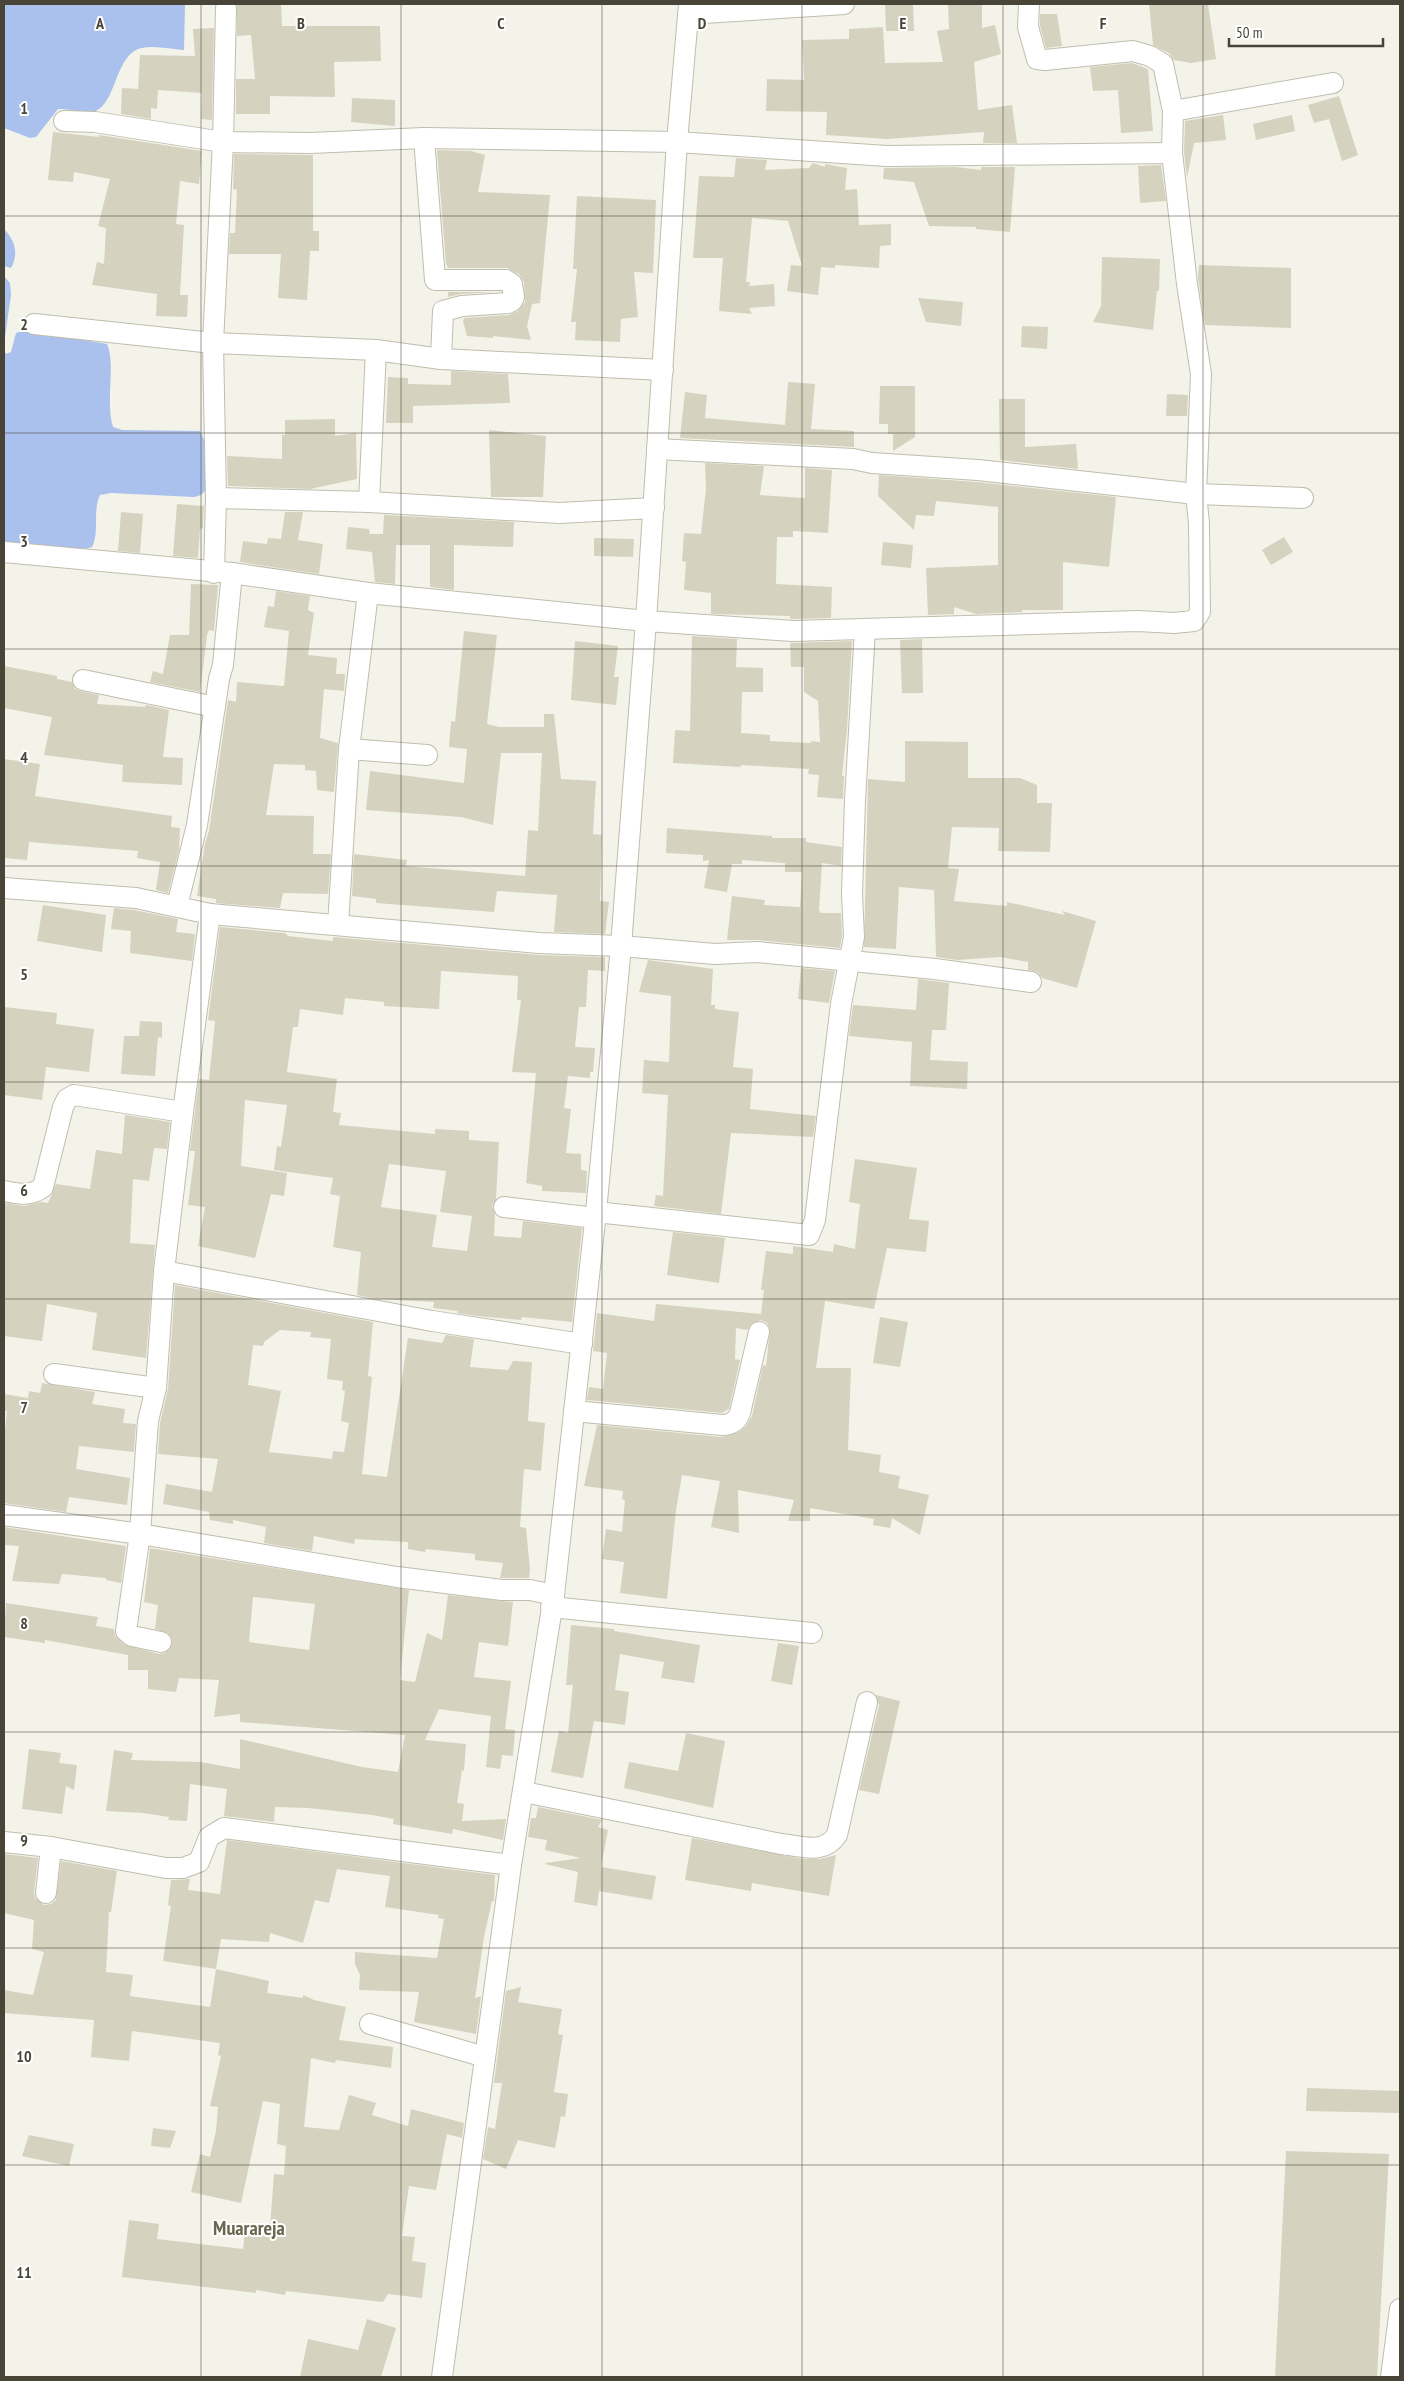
<svg xmlns="http://www.w3.org/2000/svg" width="1404" height="2381" viewBox="0 0 1404 2381" font-family="'PT Sans Narrow',sans-serif">
<style>
.water{fill:#aac0ed}
.building{fill:#d5d2c0;fill-rule:evenodd}
.lines{fill:none;stroke-linecap:round;stroke-linejoin:round}
.minor-casing{stroke:#bfbead;stroke-width:22}
.minor{stroke:#fff;stroke-width:20}
.grid{fill:none;stroke:#484538;stroke-width:1;stroke-opacity:0.55}
.labels{text-anchor:middle;dominant-baseline:central;stroke-width:4;stroke-linejoin:round;paint-order:stroke}
.quarter-label{font-size:20px;font-weight:bold;fill:#6a6650;stroke:#fff}
.grid-label{font-size:16px;text-anchor:middle;font-weight:bold;fill:#484538;stroke:#fff;stroke-width:4;stroke-linejoin:round;paint-order:stroke}
</style>
<rect width="100%" height="100%" fill="#f4f3ea"/>
<g class="water">
<path d="M4 4 185 5 184 50C171 49 154 45 142 48 114 53 117 108 92 112 81 114 69 108 58 109L36 137 30 138 4 128Z"/>
<path d="M4 229C15 240 19 254 11 268L4 266Z"/>
<polygon points="4,276 10,283 11,295 4,344"/>
<path d="M25 330 107 344C116 365 105 401 113 427L122 430 200 431 204 440 207 489 201 495 194 497 111 493 100 495C92 512 100 531 92 547L85 549 4 542V350L6 354 11 352 16 333Z"/>
</g>
<g class="building">
<polygon points="237,4 281,4 282,26 380,26 381,61 334,62 335,97 270,96 270,114 236,114 236,79 255,79 251,35 237,36"/>
<polygon points="948,4 982,4 982,28 995,25 1001,54 974,62 978,110 1012,105 1017,143 983,143 984,132 887,139 826,135 827,112 766,111 767,79 804,80 802,40 849,39 849,29 883,27 885,63 943,62 937,31 949,29"/>
<polygon points="1149,4 1208,4 1216,59 1191,63 1174,60 1170,54 1153,45"/>
<polygon points="885,5 913,5 914,31 886,31"/>
<polygon points="1040,14 1057,14 1062,46 1046,48 1040,26"/>
<polygon points="214,28 212,120 201,119 202,93 158,90 157,109 151,108 151,119 121,114 122,88 138,89 140,55 195,56 193,29"/>
<polygon points="1132,63 1148,69 1153,131 1121,133 1118,90 1093,91 1090,67"/>
<polygon points="1339,96 1358,155 1342,161 1329,119 1314,123 1308,105"/>
<polygon points="352,98 395,100 395,126 351,122"/>
<polygon points="1223,115 1226,140 1194,143 1187,178 1184,152 1185,121"/>
<polygon points="1292,115 1295,131 1256,140 1253,124"/>
<polygon points="53,132 99,137 99,135 202,151 199,184 180,181 176,224 184,225 180,295 188,295 187,317 156,316 157,294 92,285 97,262 104,264 106,228 98,226 110,179 74,172 73,182 48,180"/>
<polygon points="437,150 471,151 485,155 478,192 550,195 540,303 532,304 527,326 531,340 493,336 493,338 467,336 463,321 464,318 509,315 518,311 525,302 524,282 519,274 507,268 448,268 446,264"/>
<polygon points="234,154 313,155 313,231 319,231 319,251 310,251 307,300 278,298 281,254 229,254 230,233 235,233 237,190 233,189"/>
<polygon points="736,158 767,160 765,170 809,168 813,163 825,167 825,164 847,168 845,190 857,189 859,225 891,224 891,245 880,246 879,268 835,265 835,268 821,267 818,295 787,291 791,265 802,266 788,221 752,218 746,282 750,282 749,286 774,284 775,306 749,308 752,314 719,311 723,258 693,258 699,176 734,177"/>
<polygon points="1161,165 1166,201 1140,203 1138,166"/>
<polygon points="956,167 981,170 981,167 1015,167 1010,232 976,229 976,227 929,226 914,182 883,179 884,168"/>
<polygon points="577,196 656,200 653,273 634,272 638,317 621,319 620,342 575,340 576,322 571,322 577,269 573,269"/>
<polygon points="1102,257 1160,259 1159,291 1157,291 1153,330 1093,322 1101,306"/>
<polygon points="1199,265 1291,268 1291,328 1205,325 1198,277"/>
<polygon points="448,292 496,292 461,294 448,297"/>
<polygon points="918,298 963,302 961,326 926,322"/>
<polygon points="1022,326 1048,327 1047,349 1021,347"/>
<polygon points="451,371 508,374 510,403 413,406 413,423 386,423 388,377 408,378 408,384 451,385"/>
<polygon points="788,382 815,384 811,429 854,431 854,447 680,438 685,392 707,395 705,418 785,425"/>
<polygon points="880,386 915,386 915,437 893,451 893,434 888,434 888,424 879,424"/>
<polygon points="1167,394 1188,395 1187,416 1166,416"/>
<polygon points="999,399 1025,399 1025,447 1076,444 1078,469 1000,460"/>
<polygon points="335,419 335,436 356,433 357,479 310,489 228,486 227,456 282,459 282,435 285,435 285,420"/>
<polygon points="489,430 546,436 543,497 491,497"/>
<polygon points="705,463 764,466 760,495 805,498 805,468 832,470 828,533 793,531 793,537 777,537 776,584 832,587 831,618 793,619 790,619 790,616 711,614 711,593 684,590 686,562 682,561 684,533 701,534 706,489"/>
<polygon points="879,475 977,482 1116,497 1109,567 1063,562 1063,610 1022,610 1022,612 976,614 954,607 954,614 928,615 926,568 998,565 998,507 936,501 934,516 916,515 914,530 878,496"/>
<polygon points="177,504 204,506 203,528 200,529 198,558 173,556"/>
<polygon points="121,512 143,514 140,553 118,551"/>
<polygon points="285,512 303,512 298,540 323,544 319,574 240,562 243,541 267,544 268,538 281,539"/>
<polygon points="384,515 514,522 513,547 454,545 454,590 430,587 430,545 396,545 395,584 375,582 372,552 346,549 348,527 369,529 370,534 383,534"/>
<polygon points="1284,537 1293,552 1271,565 1262,550"/>
<polygon points="594,538 634,539 633,557 594,556"/>
<polygon points="883,542 913,545 911,568 881,565"/>
<polygon points="191,584 218,585 214,631 209,630 207,635 200,692 150,682 153,671 163,674 170,635 189,635"/>
<polygon points="276,591 310,596 308,610 314,613 308,655 337,658 336,674 345,674 344,691 324,689 320,738 338,743 334,792 317,790 316,771 305,770 305,765 274,764 266,815 314,816 313,854 331,854 328,894 283,893 280,908 216,903 216,899 197,896 205,843 209,831 228,700 236,702 237,682 284,686 289,631 264,627 268,606 274,607"/>
<polygon points="464,631 497,635 487,724 499,727 544,727 544,714 554,714 561,779 596,781 593,834 602,835 600,901 609,902 605,934 554,932 557,895 497,891 494,912 376,903 376,899 352,896 354,854 407,860 406,866 525,876 528,830 538,831 542,753 501,753 493,825 461,817 366,810 370,771 464,783 467,749 449,747 451,721 455,722"/>
<polygon points="692,636 737,639 736,667 763,668 763,692 742,692 741,733 770,735 770,741 811,743 811,741 820,742 818,701 804,692 804,667 791,667 790,643 852,641 847,729 842,776 844,776 843,799 817,797 819,775 808,774 809,769 741,765 741,767 673,763 675,730 690,731"/>
<polygon points="922,639 923,693 902,693 900,640"/>
<polygon points="575,641 618,646 614,677 619,677 616,705 571,700"/>
<polygon points="4,666 57,676 57,679 72,682 75,689 80,691 99,695 97,704 145,707 146,705 169,710 163,757 183,758 182,785 122,782 123,765 44,755 52,717 4,708"/>
<polygon points="905,741 968,742 968,778 1020,778 1037,785 1037,803 1052,803 1050,852 998,851 999,828 952,827 948,868 959,869 954,901 1007,906 1007,902 1065,915 1062,911 1096,921 1077,988 1042,978 1038,972 1028,970 1028,962 1000,957 957,960 936,957 934,890 899,887 896,949 864,947 868,779 905,782"/>
<polygon points="4,759 40,764 35,796 172,816 171,827 180,828 179,850 168,893 156,890 160,862 137,858 138,851 29,842 27,860 4,858"/>
<polygon points="667,828 772,836 772,838 806,838 806,842 842,847 841,866 822,863 819,910 821,913 841,913 842,936 840,948 758,940 727,940 732,896 765,900 764,905 800,907 802,872 785,872 785,863 742,860 742,864 732,864 727,892 704,888 709,860 703,861 703,855 666,853"/>
<polygon points="43,905 106,915 102,952 37,941"/>
<polygon points="114,908 134,910 178,919 176,932 195,934 192,961 130,953 131,931 111,929"/>
<path d="M220 927 285 933 288 936 333 941V937L538 955 605 957V971L588 970 586 1007H579L575 1047 595 1048 593 1072H590V1078L568 1076 564 1108 571 1109 566 1153 581 1154V1170L587 1171 586 1193 542 1191V1186L526 1183 536 1073 512 1072 521 1000H517L518 976 441 971 439 1009 384 1006V1002L345 998 343 1015 300 1009 298 1027H293L287 1072 337 1079 333 1112 341 1113 339 1125 435 1134V1129L469 1131V1140L499 1142 496 1199 492 1206 495 1214 494 1236 521 1238 523 1221 582 1228 572 1322 522 1317 521 1320 477 1316 457 1313 458 1311 433 1308 434 1302 376 1299 357 1295 361 1252 333 1247 340 1196 330 1194 333 1178 274 1170 277 1146 281 1147 287 1105 245 1100 241 1166 287 1173 284 1196 271 1194 255 1258 198 1246 205 1207 188 1205 195 1151H190L199 1079 209 1080 215 1021 208 1020ZM389 1164 446 1171 440 1212 472 1216 467 1251 432 1247 437 1215 381 1207Z"/>
<polygon points="648,960 713,969 711,1005 715,1005 715,1009 739,1012 733,1067 753,1069 750,1109 816,1116 813,1137 731,1133 721,1214 654,1206 656,1195 663,1196 668,1095 642,1093 644,1060 669,1062 671,996 639,992"/>
<polygon points="801,968 835,971 829,1003 798,999"/>
<polygon points="918,979 949,983 946,1030 932,1030 930,1060 968,1062 967,1089 910,1086 912,1042 849,1036 853,1005 916,1010"/>
<polygon points="4,1007 57,1013 56,1024 94,1029 89,1072 46,1067 42,1100 4,1095"/>
<polygon points="140,1021 162,1022 162,1038 158,1037 155,1076 121,1074 124,1036 139,1036"/>
<polygon points="125,1115 170,1122 167,1149 154,1148 149,1181 133,1179 130,1243 155,1245 146,1358 92,1350 97,1313 47,1304 42,1341 4,1336 4,1203 24,1206 42,1202 48,1203 56,1184 90,1189 96,1150 122,1154"/>
<polygon points="855,1159 917,1168 909,1219 929,1221 926,1252 887,1248 874,1309 825,1301 816,1368 851,1368 848,1450 881,1455 879,1472 900,1476 898,1488 929,1495 920,1535 892,1518 890,1528 873,1525 874,1519 810,1508 810,1521 788,1521 794,1500 738,1490 739,1533 711,1527 720,1481 682,1475 676,1510 667,1599 620,1593 624,1562 602,1559 606,1529 622,1532 625,1500 622,1499 623,1491 584,1486 597,1425 721,1437 739,1432 746,1426 752,1416 763,1365 766,1366 770,1329 767,1323 761,1320 751,1324 747,1330 736,1328 735,1359 740,1360 729,1409 722,1413 587,1400 589,1387 603,1389 607,1353 593,1351 597,1313 654,1321 656,1304 761,1314 764,1290 761,1290 766,1251 793,1254 793,1246 833,1252 834,1244 855,1249 860,1204 849,1202"/>
<polygon points="673,1232 725,1238 719,1283 667,1275"/>
<path d="M175 1285 373 1322 368 1376 372 1377 362 1474 387 1477 408 1338 442 1343 446 1335 474 1339 470 1367 508 1370 513 1361 532 1362 528 1421 545 1423 541 1471 524 1469 520 1527 526 1528 530 1569 529 1578H500L503 1563 475 1560V1554L426 1549 425 1552 408 1549V1542L355 1539 354 1544 314 1536 312 1551 264 1543 266 1527 233 1520V1524L210 1520 209 1512 163 1504 166 1484 212 1492 218 1459 158 1454 160 1423 168 1389ZM280 1330 311 1332 310 1337 331 1339 327 1379 343 1381 342 1390 345 1391 341 1421 349 1423 344 1452 333 1451 332 1459 269 1452 281 1391 248 1385 253 1345 263 1346 264 1342Z"/>
<polygon points="880,1317 908,1322 900,1367 873,1363"/>
<polygon points="42,1383 95,1392 92,1404 125,1409 123,1423 136,1424 134,1452 79,1446 76,1469 130,1478 127,1505 69,1497 66,1512 4,1503 4,1439 7,1411 4,1411 4,1394 28,1398 29,1391 40,1393"/>
<polygon points="4,1527 126,1546 121,1583 106,1580 106,1578 62,1574 59,1584 12,1581 19,1546 4,1545"/>
<path d="M150 1548 409 1590 400 1680 415 1682 427 1633 442 1640 448 1595 513 1602 508 1646 479 1642 474 1677 511 1681 505 1729 515 1730 513 1756 502 1755 500 1769 486 1767 491 1716 439 1709 425 1740 466 1744 464 1771 462 1770 457 1803 464 1804 462 1821 506 1819 503 1840 453 1829 452 1834 393 1824 394 1819 372 1815 308 1808 275 1807 274 1822 224 1816 227 1789 190 1784 187 1821 168 1820 169 1817 143 1813 106 1811 114 1750 133 1753 131 1760 200 1762 240 1769V1739L362 1767 398 1772 405 1735 240 1722V1714L214 1717 219 1680 179 1678 176 1692 148 1689V1670H128V1655L45 1640V1643L4 1637 6 1603 98 1617 96 1626 114 1629 115 1636 125 1645 159 1654 165 1653 172 1645V1639L168 1633 155 1629 158 1605 144 1602ZM253 1597 315 1604 309 1650 249 1642Z"/>
<polygon points="571,1625 614,1629 614,1631 700,1645 694,1683 661,1678 664,1662 620,1654 615,1690 629,1692 625,1725 594,1721 583,1778 551,1772 559,1731 568,1733 573,1685 566,1685"/>
<polygon points="778,1643 799,1646 792,1685 771,1681"/>
<polygon points="876,1695 900,1701 879,1794 859,1790 879,1705"/>
<polygon points="686,1733 725,1741 713,1808 624,1788 629,1762 678,1771"/>
<polygon points="29,1749 61,1753 59,1763 77,1765 74,1790 66,1786 62,1814 22,1809"/>
<polygon points="538,1807 602,1820 598,1827 608,1830 601,1867 656,1876 652,1900 599,1891 597,1906 574,1902 578,1872 545,1864 546,1863 581,1858 545,1850 547,1840 528,1837 531,1818 536,1818"/>
<polygon points="692,1838 803,1859 820,1859 836,1855 829,1896 752,1883 751,1891 685,1880"/>
<polygon points="227,1840 495,1875 494,1901 492,1901 484,1937 475,1998 481,1996 476,2034 414,2022 419,1992 359,1990 360,1975 355,1964 355,1952 437,1958 444,1919 438,1918 439,1915 385,1907 390,1876 337,1869 329,1903 315,1900 303,1943 270,1933 269,1942 221,1939 216,1969 163,1961 171,1906 168,1905 171,1880 190,1879 188,1890 220,1894"/>
<polygon points="4,1854 38,1858 34,1892 35,1898 44,1905 51,1904 56,1900 61,1861 117,1871 111,1912 109,1912 106,1972 133,1975 130,1996 210,2007 216,1969 269,1981 267,1993 303,1998 303,1995 314,2000 346,2007 339,2040 393,2047 391,2068 336,2060 335,2063 311,2058 304,2127 339,2130 349,2095 376,2103 372,2115 408,2126 411,2109 464,2123 462,2138 447,2134 436,2190 409,2186 402,2236 415,2237 412,2261 426,2263 422,2298 388,2294 383,2302 286,2291 285,2295 256,2290 256,2293 122,2277 129,2220 159,2224 157,2239 243,2249 246,2224 270,2227 274,2174 284,2175 286,2146 277,2144 280,2104 263,2101 241,2203 191,2192 200,2154 210,2157 216,2131 218,2107 210,2106 221,2056 218,2055 220,2043 132,2031 129,2061 91,2057 94,2020 4,2013 4,1990 33,1995 44,1952 32,1949 34,1920 4,1913"/>
<polygon points="521,1987 518,2002 562,2009 558,2034 563,2035 554,2092 568,2094 565,2117 561,2116 555,2148 518,2140 506,2169 483,2159 488,2127 495,2129 502,2083 494,2083 506,1991"/>
<polygon points="1307,2088 1400,2091 1400,2113 1306,2111"/>
<polygon points="153,2128 176,2131 170,2148 151,2146"/>
<polygon points="29,2135 74,2144 69,2166 22,2156"/>
<polygon points="1286,2151 1389,2154 1377,2377 1275,2377"/>
<polygon points="367,2319 396,2328 381,2377 300,2377 308,2339 358,2350"/>
</g>
<g class="lines">
<defs>
<g id="minor">
<polyline points="688,14 844,4"/>
<polyline points="1173,111 1333,83"/>
<polyline points="64,121 95,122 223,142 310,143 424,138 677,142 887,156 1172,153"/>
<polyline points="424,138 435,280 506,280 512,284 514,297 512,301 508,303 462,306 443,311 441,359"/>
<polyline points="34,324 213,343 376,350 441,359 663,370"/>
<polyline points="657,449 853,459 872,463 978,470 1196,494 1303,498"/>
<polyline points="216,498 369,502 559,513 654,508"/>
<polyline points="369,502 376,350"/>
<polyline points="4,552 232,573 368,593 646,621 793,631 1138,621 1174,623 1194,621 1200,612 1199,523 1196,494 1201,374 1187,284 1172,153 1173,111 1163,64 1150,56 1133,51 1045,60 1037,59 1028,27 1029,4"/>
<polyline points="214,573 216,498 213,343 223,142 226,8"/>
<polyline points="83,680 215,707"/>
<polyline points="349,749 427,755"/>
<polyline points="4,888 136,898 210,914 539,943 621,946 715,954 757,952 935,969 1031,982"/>
<polyline points="177,906 197,825 219,679 223,665 232,573"/>
<polyline points="338,925 349,749 368,593"/>
<path d="M4 1191C19 1194 30 1197 43 1187L63 1107 67 1099 74 1095 183 1112"/>
<polyline points="504,1207 595,1218"/>
<polyline points="596,1212 809,1235 815,1220 841,1004 854,937 852,894 855,800 865,629"/>
<polyline points="164,1271 432,1321 582,1344"/>
<polyline points="54,1374 156,1388"/>
<path d="M574 1411 722 1425C731 1425 737 1421 740 1413L759 1332"/>
<polyline points="4,1515 140,1534 397,1577 502,1590 530,1590 554,1595"/>
<polyline points="551,1607 812,1633"/>
<polyline points="161,1642 132,1636 126,1631 140,1534 148,1421 156,1388 164,1271 183,1112 210,914"/>
<path d="M524 1792 781 1844C803 1846 823 1855 837 1835L867 1702"/>
<polyline points="4,1842 51,1847 166,1868 183,1868 199,1862 209,1837 224,1828 511,1865"/>
<polyline points="46,1893 51,1847"/>
<polyline points="370,2024 485,2057"/>
<polyline points="442,2377 511,1865 554,1595 596,1212 621,946 646,621 677,142 689,4"/>
<polyline points="1391,2377 1400,2309"/>
</g>
</defs>
<use href="#minor" class="minor-casing"/>
<use href="#minor" class="minor"/>
</g>
<path class="grid" d="M201 4V2377M401 4V2377M602 4V2377M802 4V2377M1003 4V2377M1203 4V2377M4 216H1400M4 433H1400M4 649H1400M4 866H1400M4 1082H1400M4 1299H1400M4 1515H1400M4 1732H1400M4 1948H1400M4 2165H1400"/>
<g class="labels">
<g class="quarter-label">
<text x="249" y="2228">Muarareja</text>
</g>
</g>
<g class="grid-label">
<text x="100" y="29">A</text>
<text x="301" y="29">B</text>
<text x="501" y="29">C</text>
<text x="702" y="29">D</text>
<text x="903" y="29">E</text>
<text x="1103" y="29">F</text>
<text x="24" y="114">1</text>
<text x="24" y="330">2</text>
<text x="24" y="547">3</text>
<text x="24" y="763">4</text>
<text x="24" y="980">5</text>
<text x="24" y="1196">6</text>
<text x="24" y="1413">7</text>
<text x="24" y="1629">8</text>
<text x="24" y="1846">9</text>
<text x="24" y="2062">10</text>
<text x="24" y="2278">11</text>
</g>
<rect width="1404" height="2381" fill="none" stroke="#484538" stroke-width="10"/>
<path d="M1229 38v8h154v-8" fill="none" stroke="#484538" stroke-width="2.5"/>
<text x="1236" y="38" font-size="15" fill="#484538" stroke="#ffffff" stroke-width="4" paint-order="stroke">50 m</text>
</svg>
